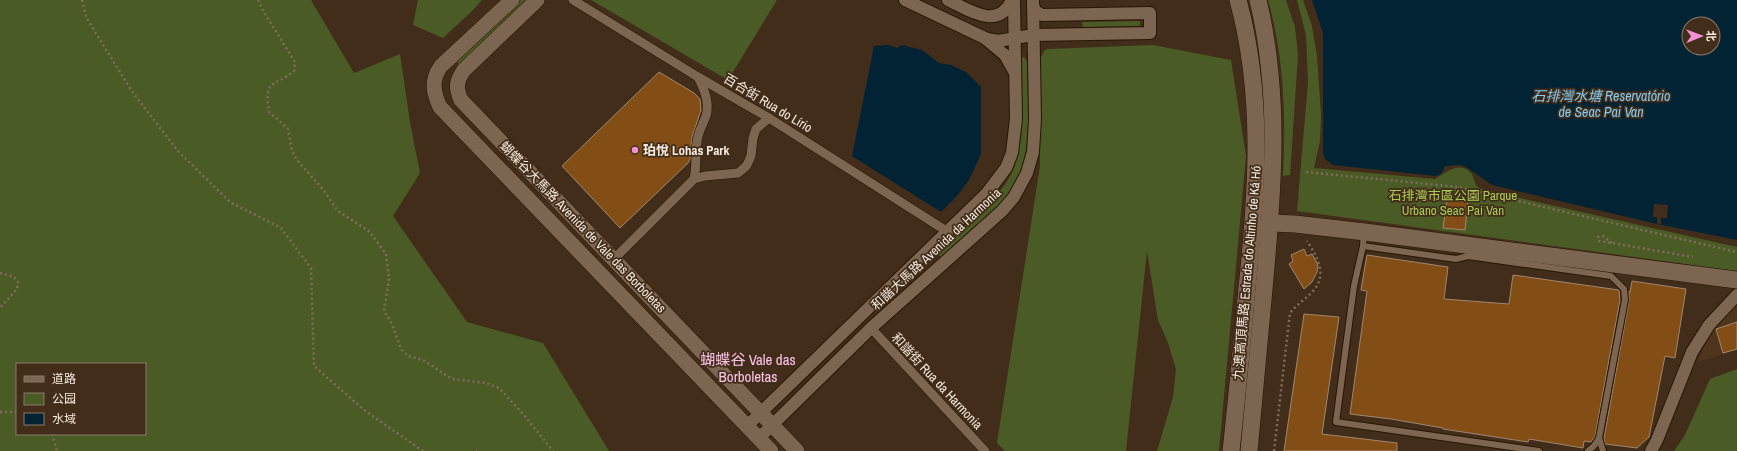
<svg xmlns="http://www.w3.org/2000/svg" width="1737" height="451" viewBox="0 0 1737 451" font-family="'Archivo Narrow','Noto Sans SC',sans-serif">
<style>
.built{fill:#4f351c}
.green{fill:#4b5b25;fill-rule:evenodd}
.water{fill:#012333;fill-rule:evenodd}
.pier{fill:#422d1a}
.building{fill:#834e15;stroke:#9f8772}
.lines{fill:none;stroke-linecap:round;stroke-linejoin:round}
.service-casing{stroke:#281503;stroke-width:8}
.pedestrian-casing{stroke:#281503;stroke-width:10}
.minor-casing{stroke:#281503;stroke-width:14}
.tertiary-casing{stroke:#281503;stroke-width:16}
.secondary-casing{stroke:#281503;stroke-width:18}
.path{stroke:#7f6d5c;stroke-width:2.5;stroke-dasharray:2 3;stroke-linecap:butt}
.service{stroke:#7d6651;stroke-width:6}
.pedestrian{stroke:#7d6651;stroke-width:9}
.minor{stroke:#7d6651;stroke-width:12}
.tertiary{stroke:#7d6651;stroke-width:15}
.secondary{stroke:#7d6651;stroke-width:17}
.poi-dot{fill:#f391d6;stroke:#422d1a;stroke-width:1.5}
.labels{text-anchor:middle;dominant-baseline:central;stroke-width:3.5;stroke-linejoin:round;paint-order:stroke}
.street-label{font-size:13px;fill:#f8ebdf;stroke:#422d1a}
.poi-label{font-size:13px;font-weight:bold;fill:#f8ebdf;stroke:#422d1a;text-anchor:start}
.park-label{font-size:13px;fill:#abce54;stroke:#422d1a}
.water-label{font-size:14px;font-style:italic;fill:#81caf2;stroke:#422d1a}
.quarter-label{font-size:15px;fill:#fcc3e9;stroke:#422d1a}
</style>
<rect width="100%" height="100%" fill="#422d1a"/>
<polygon class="built" points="1737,302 1737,350 1698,362 1704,346 1716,326"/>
<g class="green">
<path d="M0 0H311L354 73 400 54 410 122 420 173 393 216 467 322 543 343 609 451H0ZM17 364H145V434H17Z"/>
<polygon points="418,0 482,0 471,12 443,38 413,25"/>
<polygon points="521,0 530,0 459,65 457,61 460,57"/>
<polygon points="591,0 777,0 728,80"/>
<path d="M1268 0H1286L1295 27 1298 55 1290 175 1283 176C1286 118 1284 56 1268 0Z"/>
<path d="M1297 0H1303L1312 26 1317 56 1321 115 1320 141 1314 168 1435 179C1444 173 1460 161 1470 172 1474 175 1474 183 1477 186 1480 189 1486 190 1489 191L1737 247V271L1297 211 1308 82 1306 35Z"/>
<polygon points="1140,21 1140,26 1083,27 1082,22"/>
<polygon points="1153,45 1231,60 1246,156 1219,451 1157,451 1173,397 1176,369 1168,343 1158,320 1147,251 1126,451 1005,451 997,443 1040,166 1040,60 1044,51 1047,49"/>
<path d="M1023 57H1024L1027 61C1027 97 1034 148 1016 182 1000 212 966 235 941 257L935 251C957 232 996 202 1009 178 1028 145 1021 96 1021 60Z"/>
<polygon points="1737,369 1737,451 1674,451 1685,435 1710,379"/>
</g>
<g class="water">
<path d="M1312 0H1737V240L1657 224 1492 185 1466 167 1460 165 1445 166 1441 174 1436 176 1333 165 1325 159 1323 153V33ZM1689 24H1713V48H1689Z"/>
<polygon points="888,45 897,48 902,45 922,50 939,63 951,65 966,72 981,87 981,154 969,180 957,196 941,212 852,156 874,46"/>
</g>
<polygon class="pier" points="1654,204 1668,205 1667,218 1661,218 1661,224 1657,224 1657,217 1653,217"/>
<g class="building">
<polygon points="659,72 694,93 700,99 701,110 692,137 690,159 688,163 620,228 562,166"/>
<polygon points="1447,200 1468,202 1465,230 1443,228"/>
<polygon points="1304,249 1307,256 1312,254 1318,265 1317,272 1312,282 1304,289 1289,264 1293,261 1291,255"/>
<polygon points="1367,255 1448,267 1444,299 1509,304 1513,275 1619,290 1620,300 1595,436 1591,442 1584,441 1583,448 1529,439 1528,442 1443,429 1443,428 1391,419 1350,414 1367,291 1361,290"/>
<polygon points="1632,281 1686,289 1675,358 1665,356 1649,437 1637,448 1605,444 1604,438 1629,301 1629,291 1630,292"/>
<polygon points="1304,314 1339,317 1322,434 1397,443 1397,451 1284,451"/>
<polygon points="1737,322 1737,349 1723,353 1716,329"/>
</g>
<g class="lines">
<defs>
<g id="service">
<polyline points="1364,233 1363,246 1456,259 1468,256 1611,276 1624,289 1625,300 1599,438 1594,446 1588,451"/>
<polyline points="1363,246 1354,286 1336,422 1539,451"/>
<polyline points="1599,438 1603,451"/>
</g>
<g id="pedestrian">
<polyline points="573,0 698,77 769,118 948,232"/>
<path d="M694 179C697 167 695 154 697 142 698 132 703 124 706 116 710 102 704 89 698 77"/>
<polyline points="614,259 694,179 705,176 738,173 743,169 747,165 751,156 753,138 756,129 769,118"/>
<polyline points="871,328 985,451"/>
</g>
<g id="minor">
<polyline points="905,0 987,39 998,41 1033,35 1150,33 1150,13 1042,15 1035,11 1033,5"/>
<path d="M948 0C969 10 998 31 1012 0"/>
<polyline points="987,40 1005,55 1014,71"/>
<polyline points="747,426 987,193 1006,168 1012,153 1016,119 1014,0"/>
<polyline points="759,438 871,328 1002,211 1014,197 1027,173 1033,152 1035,119 1033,0"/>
<polyline points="1651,451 1657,440 1692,352 1709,325 1737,295"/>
</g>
<g id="tertiary">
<path d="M512 0 441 66C431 80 433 92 440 107L771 451"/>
<path d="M537 0 464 70C457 80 455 87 461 100L797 451"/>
</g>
<g id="secondary">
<polyline points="1271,223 1295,224 1365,232 1737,280"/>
<path d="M1231 451C1237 397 1242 343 1247 288 1257 192 1264 95 1238 0"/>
<path d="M1249 451C1254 397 1259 343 1264 289 1273 192 1281 95 1258 0"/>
</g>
</defs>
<use href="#service" class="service-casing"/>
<use href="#pedestrian" class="pedestrian-casing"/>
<use href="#minor" class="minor-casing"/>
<use href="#tertiary" class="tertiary-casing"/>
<use href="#secondary" class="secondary-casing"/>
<g class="path">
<polyline points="82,0 86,17 131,90 177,150 230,202 281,228 311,268 314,366 364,410 423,451"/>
<path d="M258 0 265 14 295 62 294 71C273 88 264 78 269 112L288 129 292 151 297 160 321 187 338 211 370 232 386 254 389 279 384 311 392 324 401 349 408 356 423 360 452 379 486 383 499 388 523 414 553 451"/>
<polyline points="1306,172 1458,187 1737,252"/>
<polyline points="1612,243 1603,236 1598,237 1599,241 1612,243 1693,257"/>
<polyline points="0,273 14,277 18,282 17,289 0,308"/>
<polyline points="0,412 17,412"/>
<polyline points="52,434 57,451"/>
<polyline points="476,451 477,451"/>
<path d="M1274 451 1290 313C1297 304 1306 299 1313 291 1328 275 1317 256 1307 241"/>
</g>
<use href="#service" class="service"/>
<use href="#pedestrian" class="pedestrian"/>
<use href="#minor" class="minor"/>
<use href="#tertiary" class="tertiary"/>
<use href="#secondary" class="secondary"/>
</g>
<circle class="poi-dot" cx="635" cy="150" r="4"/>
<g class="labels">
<g class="street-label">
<text transform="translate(768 103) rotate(31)">百合街 Rua do Lírio</text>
<text transform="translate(583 227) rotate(46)">蝴蝶谷大馬路 Avenida de Vale das Borboletas</text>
<text transform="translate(936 249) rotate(-43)">和諧大馬路 Avenida da Harmonia</text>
<text transform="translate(1247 273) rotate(-85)">九澳高頂馬路 Estrada do Altinho de Ká Hó</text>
<text transform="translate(937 381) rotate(47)">和諧街 Rua da Harmonia</text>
</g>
<g class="poi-label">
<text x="643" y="150">珀悅 Lohas Park</text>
</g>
<g class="park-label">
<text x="1453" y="195">石排灣市區公園 Parque<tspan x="1453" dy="15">Urbano Seac Pai Van</tspan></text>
</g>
<g class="water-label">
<text x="1601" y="96">石排灣水塘 Reservatório<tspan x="1601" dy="16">de Seac Pai Van</tspan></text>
</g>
<g class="quarter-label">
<text x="748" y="359">蝴蝶谷 Vale das<tspan x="748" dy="17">Borboletas</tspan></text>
</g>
</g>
<rect x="16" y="363" width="130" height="72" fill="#422d1a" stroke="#8b7969"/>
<rect x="24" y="376" width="20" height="6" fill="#7d6651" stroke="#8b7969"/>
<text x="52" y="383" font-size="12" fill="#f8ebdf">道路</text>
<rect x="24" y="393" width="20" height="12" fill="#4b5b25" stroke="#8b7969"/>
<text x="52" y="403" font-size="12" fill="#f8ebdf">公园</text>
<rect x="24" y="413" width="20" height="12" fill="#012333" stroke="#8b7969"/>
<text x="52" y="423" font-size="12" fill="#f8ebdf">水域</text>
<g transform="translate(1701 36) rotate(89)"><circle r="19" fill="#422d1a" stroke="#8b7969"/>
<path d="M0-3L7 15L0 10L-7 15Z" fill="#f391d6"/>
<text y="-6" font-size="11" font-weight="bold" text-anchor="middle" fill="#f8ebdf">北</text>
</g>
</svg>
